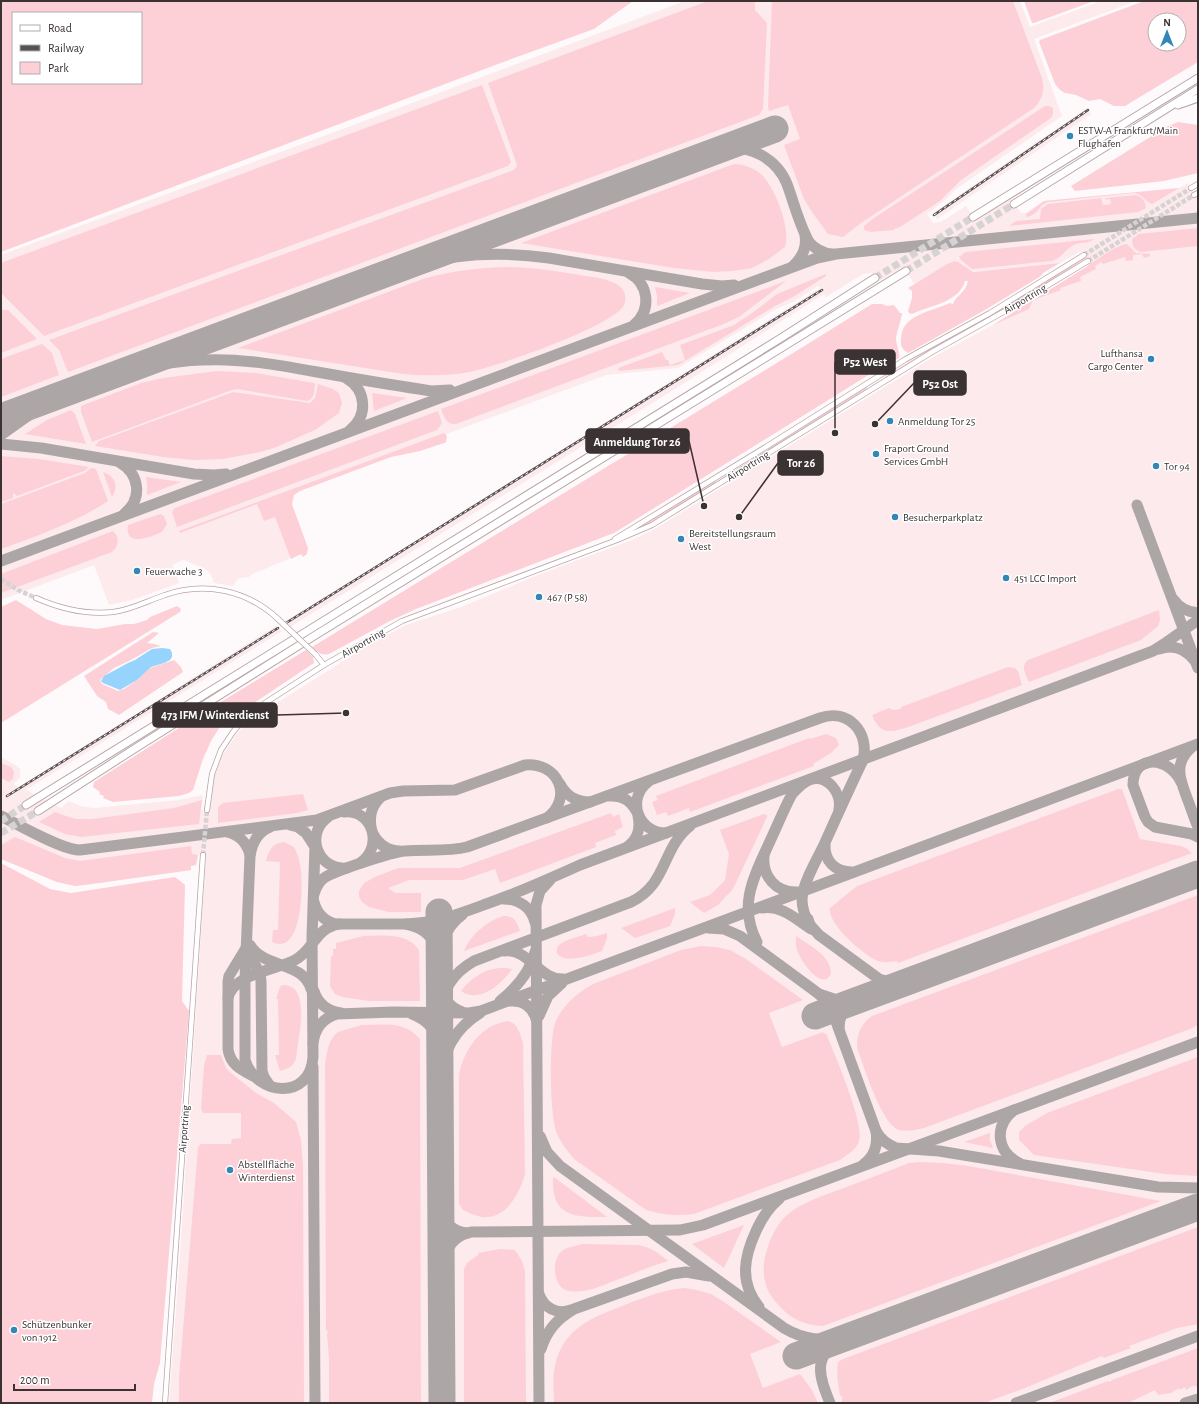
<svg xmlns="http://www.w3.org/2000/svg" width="1199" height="1404" viewBox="0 0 1199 1404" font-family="'Alegreya Sans',sans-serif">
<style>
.built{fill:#fceaed}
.green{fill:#fdd0d7;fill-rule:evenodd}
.water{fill:#97d4fd}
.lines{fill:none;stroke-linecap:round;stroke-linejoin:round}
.taxiway{stroke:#aca6a7;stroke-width:11}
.runway{stroke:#aca6a7;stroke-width:27}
.minor-tunnel{stroke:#d7d2d3;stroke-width:4.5;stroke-dasharray:4.5 2;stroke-linecap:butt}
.highway-tunnel{stroke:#d7d2d3;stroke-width:7;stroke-dasharray:7 3.5;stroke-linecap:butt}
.minor-casing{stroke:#b8a4a7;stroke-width:6}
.highway-casing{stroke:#b8a4a7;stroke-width:9}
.minor{stroke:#fff;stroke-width:4.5}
.highway{stroke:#fff;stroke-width:7}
.rail-casing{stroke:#595253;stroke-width:2.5}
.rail{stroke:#fff;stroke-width:1;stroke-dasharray:3;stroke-linecap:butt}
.minor-bridge-casing{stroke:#b8a4a7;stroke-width:6;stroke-linecap:butt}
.minor-bridge{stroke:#fff;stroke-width:4.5}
.poi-dot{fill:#3387b7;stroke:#fff;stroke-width:1.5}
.labels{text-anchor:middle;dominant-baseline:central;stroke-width:3;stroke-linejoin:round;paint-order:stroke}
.poi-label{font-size:11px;fill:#3a3233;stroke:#fff;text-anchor:start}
.street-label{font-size:11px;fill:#3a3233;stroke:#fff}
.leader{fill:none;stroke:#3a3233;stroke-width:1.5}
.callout-dot{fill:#3a3233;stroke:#fff;stroke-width:1.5}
.callout{fill:#3a3233;stroke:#3a3233;stroke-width:1.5}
.callout-label{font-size:12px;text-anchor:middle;font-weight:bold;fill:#fff}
</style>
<rect width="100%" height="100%" fill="#fefafb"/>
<g class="built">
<polygon points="685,1 1020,1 1030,27 1101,1 1136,1 1034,39 1062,116 956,189 944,201 927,214 933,223 941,222 966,206 974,218 980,218 1011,199 1021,213 1026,213 1044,201 1179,188 1188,183 1195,195 1198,195 1198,1403 169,1403 179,1270 206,856 198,855 196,865 191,866 191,870 92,884 75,886 57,882 1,859 1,757 17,766 20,769 20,778 13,784 19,787 276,626 282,631 26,790 61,808 69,801 80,806 94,808 178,800 203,795 201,810 209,810 213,779 222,756 236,735 255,715 256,716 377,640 406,625 461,607 538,575 632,540 653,530 935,356 993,325 1033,300 1088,266 1088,265 1090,263 1083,252 1079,252 1060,263 937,275 934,272 914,284 905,269 898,270 878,282 872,273 863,274 826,297 824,294 675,389 290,627 284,622 480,501 820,288 818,286 793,302 778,308 678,368 606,375 284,494 306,552 252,574 249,577 240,578 237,580 233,586 214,583 211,574 204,568 183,560 172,565 179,583 132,600 109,605 94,565 1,600 1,255 321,137"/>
<polygon points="1087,108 1091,114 937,219 933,213"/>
</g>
<g class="green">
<path d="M1 1H633L594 29 498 64 1 252ZM13 13H141V83H13Z"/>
<polygon points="708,1 755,1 755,10 767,23 763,109 759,115 68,372 59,350 49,340 514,170 517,166 514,156 488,83"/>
<path d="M772 1H1013L1042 78C1045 89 1043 99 1034 108L861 223 843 237 828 234 812 212 804 199 784 145 800 139 788 105 769 111 768 107Z"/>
<polygon points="1024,1 1094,1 1034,23 1032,23"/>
<path d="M1144 1H1198V62L1125 106H1114L1100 99 1089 101 1076 95 1065 93 1060 90 1055 84 1039 42 1040 40ZM1155 20H1179V44H1155Z"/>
<polygon points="482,85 511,162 508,166 44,336 1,293 1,263"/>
<polygon points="1045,106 1049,106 1053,108 1053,114 1051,118 961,180 940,201 900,227 894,229 894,230 871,232 864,230 864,226 874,218"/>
<polygon points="1178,122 1198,125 1198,173 1164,181 1075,191 1071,186 1168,126"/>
<path d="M734 164C744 164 754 168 762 175 775 188 791 229 785 247L769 259 752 268 734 271 713 272 674 268 521 243Z"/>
<path d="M1179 188 1152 204C1144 201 1143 194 1134 193L1048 202C1036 206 1041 214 1026 217V214L1044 201Z"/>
<path d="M1136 195C1143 197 1145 201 1146 208L1138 212 1009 226 1016 221 1040 219 1041 209 1048 204 1101 198 1103 205 1111 204 1110 199 1105 200 1106 198Z"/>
<path d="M1198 228V246L1141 252C1134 250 1132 246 1132 239L1139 234Z"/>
<path d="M1095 239C1087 244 1084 242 1076 244 1067 247 1062 258 1052 261L972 269 961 260 959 256H962L961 255 966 252Z"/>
<path d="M1125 244H1127L1136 253 1150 254V256L1144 258 1142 254 1133 255V260L1126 261 1125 257 1103 264 1101 262 1095 266 1096 269 1080 277 1081 281 1060 288 1061 290 1033 300 1029 309 993 325 1088 266V265C1100 258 1112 248 1125 244Z"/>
<polygon points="1086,256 1087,258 1040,287 1038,287 1038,286"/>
<path d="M953 261 958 262 973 272 1060 263 1043 273 1041 276 985 310 908 353C903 350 900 346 901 340 901 314 931 312 950 303L953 304C956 295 965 294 968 281H965C959 303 930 305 912 314L909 313 908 311 912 298V291L908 288 947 264 953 262Z"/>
<path d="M503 267C531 267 558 271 585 276 595 277 610 279 619 286 625 290 627 298 624 305 614 326 495 367 470 372 448 376 426 376 403 374L238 348 423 279C450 271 476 268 503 267Z"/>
<polygon points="826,274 826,276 793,297 775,306 678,365 619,371 618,368 662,352 666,360 668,360 670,365 685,360 680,345 734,325 752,313 777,294"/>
<path d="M786 281 739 317 721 325 456 424C446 425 444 417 441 409Z"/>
<polygon points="655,287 690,293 657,306 657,296"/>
<path d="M1032 290V292C984 321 933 347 886 378L885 377 931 348Z"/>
<path d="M872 304H882L887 306 894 305 900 313H902C901 322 897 330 896 338 896 345 900 351 899 358L875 371 614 533 416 609 390 621 329 654C321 656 318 652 312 647L806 345Z"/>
<polygon points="1,310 8,310 37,339 1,353"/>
<polygon points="42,344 52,353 59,375 1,397 1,359"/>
<path d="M217 371 256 373 314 383 315 384C314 391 315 399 307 401L237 389 232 390 92 442 81 412V406L141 383 163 378Z"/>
<polygon points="318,384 333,389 339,393 342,403 339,413 315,430 274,448 260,452 223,459 194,460 163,457 95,446 99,441 233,392 310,403 315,398"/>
<polygon points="866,387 867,389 729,474"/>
<polygon points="372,393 407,398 374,411"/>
<polygon points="71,410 75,414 86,444 25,434 47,420"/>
<polygon points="438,411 442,423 437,430 177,527 172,512 175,508"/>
<polygon points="444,433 447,436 446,442 444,443 420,451 391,457 300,491 294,495 292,504 308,548 307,554 303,557 301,554 291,559 275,517 264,521 257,504 180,533 179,531"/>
<polygon points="1,456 39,459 89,467 84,471 17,496 14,493 13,494 13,498 1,502"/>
<path d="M91 468 96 469 108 501C75 523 37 536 1 549V504L85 473Z"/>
<path d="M103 472C115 476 119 486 112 497Z"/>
<polygon points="146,477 181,482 147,495 147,484"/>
<polygon points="714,481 716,483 646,526 628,533"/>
<path d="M160 514 164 516 167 524 162 532C152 536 124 549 128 525Z"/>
<path d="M113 531C120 537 119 546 112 552L1 593V574Z"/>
<polygon points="16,600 46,619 62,625 97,629 125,624 134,624 147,620 150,617 177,606 181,609 180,612 1,723 1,607"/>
<path d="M1159 610 1160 620 1158 626 1141 640 1029 682C1026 675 1020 666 1028 660Z"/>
<polygon points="153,632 159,633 147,643 154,644 161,646 152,648 131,660 114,668 100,680 102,684 118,691 124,689 137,680 150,668 174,660 181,667 183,672 119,715 108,709 106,702 97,696 84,676"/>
<polygon points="306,650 313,657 314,663 251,705 239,703 233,706 211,741 203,759 193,790 189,793 179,796 113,802 103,798 104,796 99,794 100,792 93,787 94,782 185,724"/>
<path d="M1008 667 1015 668 1018 671 1022 685 911 726C892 732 881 737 872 715L889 708 893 710 901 709V707Z"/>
<polygon points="826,734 836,738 839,745 831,753 813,764 814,766 690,812 689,808 668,816 666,812 657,815 652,802 658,800 656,796 809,738 810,739"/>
<polygon points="1,763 11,767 14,772 13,779 9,782 1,778"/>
<path d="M1118 789H1122L1140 839 1181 846 1186 848 1192 853 898 963 897 961C891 962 884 963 878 961 864 955 827 924 830 908L857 886Z"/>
<polygon points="303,794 308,810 297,813 218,823 218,807 223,803"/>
<polygon points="202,800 199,824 81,837 65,834 39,822 55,812 66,816 76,819 92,819 174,808"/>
<polygon points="611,813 613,817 619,814 623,827 615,831 616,835 595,843 596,847 500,883 495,869 463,880 409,880 388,888 395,893 421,893 421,912 389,912 369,907 362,902 359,897 359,891 364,883 375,877 398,868 460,868"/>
<polygon points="764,814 767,815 767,817 733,889 718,905 704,913 690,902 710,895 725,880 729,854 720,830"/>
<polygon points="15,837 65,858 80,861 191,846 192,854 198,855 196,865 191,866 191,870 92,884 75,886 57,882 1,859 1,845"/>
<path d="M284 842 294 847C297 853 299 858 300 865 304 882 303 957 272 942L273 930H278L280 862 266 861C269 850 272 843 284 842Z"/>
<polygon points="1,863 50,889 71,893 175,877 185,885 182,1001 189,1011 160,1363 154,1384 152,1403 1,1403"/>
<path d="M1198 895V1025L1190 1029 924 1128C916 1130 907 1132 899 1130 881 1124 864 1066 857 1048 857 1033 860 1025 872 1016Z"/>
<polygon points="675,908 675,914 670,926 635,938 621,928"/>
<path d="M503 916C514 915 517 922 520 931L464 951C471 934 486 922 503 916Z"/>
<path d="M607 933V938L602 951C592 955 564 965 557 953 556 950 557 947 559 945 566 939 578 937 586 934L588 937 597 936Z"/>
<path d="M363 936C383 936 406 932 419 950L420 1001H369L342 997 335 994 330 986 331 956H333V949H336V943Z"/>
<path d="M796 936C810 946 831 955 831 974 830 975 828 978 827 979 815 984 797 955 796 946 796 942 796 939 796 936Z"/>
<path d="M701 946 716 947 730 950 746 959 803 1000 769 1013 782 1047 823 1032 824 1034 826 1033C834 1053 865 1124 859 1141 856 1150 848 1154 840 1160L694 1214C677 1216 663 1215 646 1210L574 1159C568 1152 562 1144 558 1136 549 1119 549 1041 555 1023 562 1006 577 993 593 984L681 950Z"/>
<path d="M499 968H507L512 969C502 984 480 1004 461 991 471 978 483 970 499 968Z"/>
<path d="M282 985C308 983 301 1027 298 1043 297 1049 297 1056 295 1061 292 1068 286 1069 280 1071L275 1055H279L278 999H276L280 987Z"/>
<path d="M508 1021C518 1023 520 1034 523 1043L525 1174C520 1192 508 1216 487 1217 480 1218 469 1213 463 1210L459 1204V1075C464 1050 480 1025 508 1021Z"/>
<path d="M362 1025C384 1025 404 1020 420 1039L421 1403H329V1358L327 1334 328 1331 326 1330 325 1064C327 1053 328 1039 338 1032Z"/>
<polygon points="207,1055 221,1055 226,1068 231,1073 256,1093 274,1103 296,1122 301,1140 303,1165 304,1403 179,1403 179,1379 198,1147 201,1144 231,1144 232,1139 241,1138 241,1113 203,1113 201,1109 204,1065"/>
<polygon points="1198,1057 1198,1176 1165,1174 1034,1155 1019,1140 1019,1132 1025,1126 1047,1113"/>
<polygon points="990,1133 990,1140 993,1148 964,1142"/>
<path d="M919 1162 943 1163 968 1166 1161 1201 823 1326C799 1325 783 1314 770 1294 763 1283 762 1265 766 1253 770 1239 776 1225 786 1216 802 1202 822 1196 841 1189 864 1180 887 1172 909 1163Z"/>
<path d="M554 1177 607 1217C576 1217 551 1218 553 1178Z"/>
<polygon points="744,1225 724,1268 692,1244"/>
<path d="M1198 1227V1324L1177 1328 1129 1346 1131 1348 1104 1358 1102 1356 1025 1388 984 1403H842V1397L840 1395C838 1385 836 1373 838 1362L843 1359Z"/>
<path d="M582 1244 638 1245C650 1247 659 1253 668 1261 652 1266 637 1272 622 1278 605 1284 587 1294 569 1291 554 1289 551 1263 560 1253 565 1247 576 1246 582 1244Z"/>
<polygon points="500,1249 515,1250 522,1261 525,1271 526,1403 464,1403 464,1269 467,1263 478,1255 478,1253"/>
<path d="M685 1288 697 1290 711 1294 724 1302 781 1342 750 1354 763 1388 800 1374 812 1390 818 1403H554C554 1391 552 1378 555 1366 563 1327 594 1317 627 1304 646 1297 665 1289 685 1288Z"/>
<polygon points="1198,1348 1198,1385 1195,1387 1194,1385 1186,1390 1185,1387 1179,1390 1179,1388 1171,1393 1158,1395 1155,1390 1128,1403 1049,1403 1108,1381 1110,1382 1112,1380"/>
</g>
<polygon class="water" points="162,648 170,649 172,653 172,657 170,660 164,663 151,667 137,680 120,690 103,683 101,681 104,676 128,663 135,660 152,649"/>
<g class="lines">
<g class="taxiway">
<path d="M689 161C700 157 712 151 724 149 750 144 777 159 787 184 794 203 799 224 809 242 815 249 822 253 832 254"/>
<path d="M793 266C803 257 807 247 805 235"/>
<path d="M629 273C649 284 652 310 634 325"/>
<path d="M348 288C371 279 394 270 418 264 461 253 506 252 549 258L702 284 722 286 734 285"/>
<path d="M109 376C140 368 170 361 202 360 241 358 279 365 317 372 351 378 385 384 419 389L431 391 450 390"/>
<path d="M346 378C367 390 368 416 350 430"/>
<polyline points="1,435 29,415 70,391"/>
<polyline points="1,444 41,448 194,474 214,475 226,474"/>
<path d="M119 462C140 474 143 499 124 514"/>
<polyline points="1137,505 1198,668"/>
<polyline points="1,561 817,258 836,254 1198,218"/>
<path d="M1174 600C1180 609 1188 612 1198 613"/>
<path d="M1159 649C1173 644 1186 649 1195 661"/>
<path d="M1192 747C1173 763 1180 779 1187 798 1191 808 1194 818 1198 827"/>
<path d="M648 782C626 799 638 833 666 833"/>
<path d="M1181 782C1170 757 1133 753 1133 785L1145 817 1148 822 1155 827 1192 834 1198 837"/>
<path d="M560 784C566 796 577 802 590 802"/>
<path d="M610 796C623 795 631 801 637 812"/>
<path d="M344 812C373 809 384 847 360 863"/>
<path d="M1 816C19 825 62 850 80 850L317 820 390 793 403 791 455 790 525 765C558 762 574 797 547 818"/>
<path d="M328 817C304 834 318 871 347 868"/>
<path d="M270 827C257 832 252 843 250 856L245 979V1060C256 1096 310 1101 313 1057L312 937 315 847 306 833 298 827 290 825"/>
<path d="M371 827C369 815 372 805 381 797"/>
<path d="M227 832C240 835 247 843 250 855"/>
<path d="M373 834C379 845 388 851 400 851"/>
<path d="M825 844C824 861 835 872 852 872"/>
<path d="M627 847C637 840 641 829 638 816"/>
<path d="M764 856C762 876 776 893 797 892"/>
<path d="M314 894C316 888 318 882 324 878 334 871 392 852 405 851 426 849 447 852 467 847L820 718C848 708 870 732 863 760 849 789 836 818 823 847 816 861 803 883 802 899 802 908 805 917 810 925"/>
<path d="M504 899C519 899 531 907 535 922"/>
<path d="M314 902C317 914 324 921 336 924H406C425 928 432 936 439 953"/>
<path d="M762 908C781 905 796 919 811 929"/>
<polyline points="808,919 810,925 819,935 879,979 892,983 908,981"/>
<path d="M406 924C436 923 459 914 486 904 518 893 549 879 580 865L1153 651 1164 644 1198 620"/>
<polyline points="708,928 724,929 740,936 819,994 840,1001 856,1001"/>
<path d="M757 942C737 904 755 875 771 839 778 824 784 809 792 794 797 789 802 783 809 780 827 773 842 793 839 809"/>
<path d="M250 945C264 969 303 961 311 989"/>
<path d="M246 948 229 976 228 982V1049C230 1064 240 1069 253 1076"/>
<polyline points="247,949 260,974 261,981 262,1071 264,1077 270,1086"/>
<path d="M504 951C529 948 539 980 563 979"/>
<path d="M439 953C443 937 449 925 462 915"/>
<path d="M440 982C441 996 449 1007 462 1012"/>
<path d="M314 991C318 1004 328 1011 341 1013"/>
<path d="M819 994 830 1005 876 1131C881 1140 887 1144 896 1148L939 1151 1158 1187 1198 1188"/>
<path d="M228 998C233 974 276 970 295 960 314 950 315 928 339 924"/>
<path d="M500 1001C515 989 530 972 535 952"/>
<path d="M510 1001C523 1000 533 1007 536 1019"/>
<path d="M440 1012C443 989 453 973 474 961L631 902C668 884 661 849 690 826"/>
<path d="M412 1014C429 1020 438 1033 440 1050"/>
<polyline points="539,1016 548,996 562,983"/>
<path d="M839 1029C839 1017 843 1006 855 1001"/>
<path d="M313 1043C315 1028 323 1018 337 1014L393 1012 469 1013 481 1011 1198 744"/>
<polyline points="313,1067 315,1403"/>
<path d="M440 1081C442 1053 455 1028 480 1013"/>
<path d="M1014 1110C994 1126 996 1151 1019 1163"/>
<path d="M540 1136 547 1152 560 1166 784 1328C804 1340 823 1341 845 1338"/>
<path d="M864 1164C875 1156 878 1144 876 1131"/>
<path d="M441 1211C445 1225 454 1232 468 1233"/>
<path d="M442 1266C445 1249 453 1236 471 1232L680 1230 703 1225 1198 1042"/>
<path d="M539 1294C544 1308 557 1315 571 1310"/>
<path d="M759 1307C739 1282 744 1257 756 1231 762 1218 768 1208 779 1199"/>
<path d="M541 1349C547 1330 557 1319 574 1309L672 1274 686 1272 709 1276"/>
<polyline points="539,1403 536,905 540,891 550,880"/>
<path d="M830 1403C820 1378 811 1356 841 1340"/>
<polyline points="1016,1403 1198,1336"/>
<polyline points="1185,1403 1198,1399"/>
</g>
<g class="runway">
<polyline points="1,417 775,129"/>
<polyline points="439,912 442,1403"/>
<polyline points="815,1016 1198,874"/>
<polyline points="796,1356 1198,1207"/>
</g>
<g class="minor-tunnel">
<polyline points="1084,255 1191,188"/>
<polyline points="1088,261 1194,195"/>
<polyline points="1,579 18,590 36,598"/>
<polyline points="203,855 207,810"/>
</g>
<g class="highway-tunnel">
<polyline points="906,271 1014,204"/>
<polyline points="875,278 973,217"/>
<polyline points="1,821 26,805"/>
<polyline points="1,833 38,811"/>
</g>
<defs>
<g id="minor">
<polyline points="1191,188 1198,184"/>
<polyline points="1194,195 1198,193"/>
<polyline points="615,539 769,445 906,359 990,313 1084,255"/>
<path d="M36 598C61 609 86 615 113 612 131 610 147 601 165 595 204 581 247 590 278 619"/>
<polyline points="316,655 324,665"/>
<polyline points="207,810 212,774 221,750 233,732 243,720 265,703 324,665 402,621 617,540 652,525 932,352 1007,310 1088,261"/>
<polyline points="165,1403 203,855"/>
</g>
<g id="highway">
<polyline points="1178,105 1198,98"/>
<polyline points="1014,204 1198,89"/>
<polyline points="973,217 1198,78"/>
<polyline points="26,805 781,338 875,278"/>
<polyline points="38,811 131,751 314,636 906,271"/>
</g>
</defs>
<use href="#minor" class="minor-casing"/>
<use href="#highway" class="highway-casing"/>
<use href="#minor" class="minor"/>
<use href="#highway" class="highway"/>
<defs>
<g id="rail">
<polyline points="934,215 1088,110"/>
<polyline points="286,623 822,290"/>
<polyline points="7,796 278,628"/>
</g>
</defs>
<use href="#rail" class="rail-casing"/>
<use href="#rail" class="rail"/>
<defs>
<polyline id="minor-bridge" points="278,619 316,655"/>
</defs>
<use href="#minor-bridge" class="minor-bridge-casing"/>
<use href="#minor-bridge" class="minor-bridge"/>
</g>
<g class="poi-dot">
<circle cx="1070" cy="136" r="4"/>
<circle cx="1151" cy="359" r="4"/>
<circle cx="890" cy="421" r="4"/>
<circle cx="876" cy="454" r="4"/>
<circle cx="1156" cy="466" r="4"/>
<circle cx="895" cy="517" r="4"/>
<circle cx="681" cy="539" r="4"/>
<circle cx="137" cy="571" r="4"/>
<circle cx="1006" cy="578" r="4"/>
<circle cx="539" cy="597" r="4"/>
<circle cx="230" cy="1170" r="4"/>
<circle cx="14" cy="1330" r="4"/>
</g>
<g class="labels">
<g class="poi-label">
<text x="1078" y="130">ESTW-A Frankfurt/Main<tspan x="1078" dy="13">Flughafen</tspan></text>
<text x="1143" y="353" text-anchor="end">Lufthansa<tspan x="1143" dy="13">Cargo Center</tspan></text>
<text x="898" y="421">Anmeldung Tor 25</text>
<text x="884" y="448">Fraport Ground<tspan x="884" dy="13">Services GmbH</tspan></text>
<text x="1164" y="466">Tor 94</text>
<text x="903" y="517">Besucherparkplatz</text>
<text x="689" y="533">Bereitstellungsraum<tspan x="689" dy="13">West</tspan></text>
<text x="145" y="571">Feuerwache 3</text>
<text x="1014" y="578">451 LCC Import</text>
<text x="547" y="597">467 (P 58)</text>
<text x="238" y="1164">Abstellfläche<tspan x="238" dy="13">Winterdienst</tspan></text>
<text x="22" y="1324">Schützenbunker<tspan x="22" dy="13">von 1912</tspan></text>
</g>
<g class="street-label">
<text transform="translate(1025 299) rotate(-31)">Airportring</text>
<text transform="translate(748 466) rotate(-32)">Airportring</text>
<text transform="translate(363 643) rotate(-30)">Airportring</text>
<text transform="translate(184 1129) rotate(-86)">Airportring</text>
</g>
</g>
<path class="leader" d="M835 433L835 362M875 424L914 383M704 506L689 441M739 517L778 463M346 713L277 715"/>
<g class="callout-dot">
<circle cx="835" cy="433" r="4"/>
<circle cx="875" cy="424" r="4"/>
<circle cx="704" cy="506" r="4"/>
<circle cx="739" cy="517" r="4"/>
<circle cx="346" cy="713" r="4"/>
</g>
<g class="callout">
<rect x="835" y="350" width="60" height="24" rx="4"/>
<rect x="914" y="371" width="52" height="24" rx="4"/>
<rect x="586" y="429" width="103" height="24" rx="4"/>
<rect x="778" y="451" width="45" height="24" rx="4"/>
<rect x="153" y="703" width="124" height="24" rx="4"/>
</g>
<g class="callout-label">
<text x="865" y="366">P52 West</text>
<text x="940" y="388">P52 Ost</text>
<text x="637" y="446">Anmeldung Tor 26</text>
<text x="801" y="467">Tor 26</text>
<text x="215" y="719">473 IFM / Winterdienst</text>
</g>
<rect width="1199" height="1404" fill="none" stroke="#3a3233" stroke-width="4"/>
<rect x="12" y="12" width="130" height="72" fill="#ffffff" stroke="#b0adad"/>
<rect x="20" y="25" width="20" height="6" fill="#ffffff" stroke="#b0adad"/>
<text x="48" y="32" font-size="12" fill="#3a3233">Road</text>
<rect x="20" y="45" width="20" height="6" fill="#595253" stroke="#b0adad"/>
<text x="48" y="52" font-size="12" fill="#3a3233">Railway</text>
<rect x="20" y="62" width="20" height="12" fill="#fdd0d7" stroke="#b0adad"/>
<text x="48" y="72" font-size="12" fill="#3a3233">Park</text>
<g transform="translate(1167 32)"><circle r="19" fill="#ffffff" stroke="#b0adad"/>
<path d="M0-3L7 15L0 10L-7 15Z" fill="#3387b7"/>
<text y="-6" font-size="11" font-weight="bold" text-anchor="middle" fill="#3a3233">N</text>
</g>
<path d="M14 1384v6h121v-6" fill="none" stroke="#3a3233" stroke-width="2"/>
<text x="20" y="1384" font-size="12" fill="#3a3233" stroke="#ffffff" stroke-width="3" paint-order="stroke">200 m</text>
</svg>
